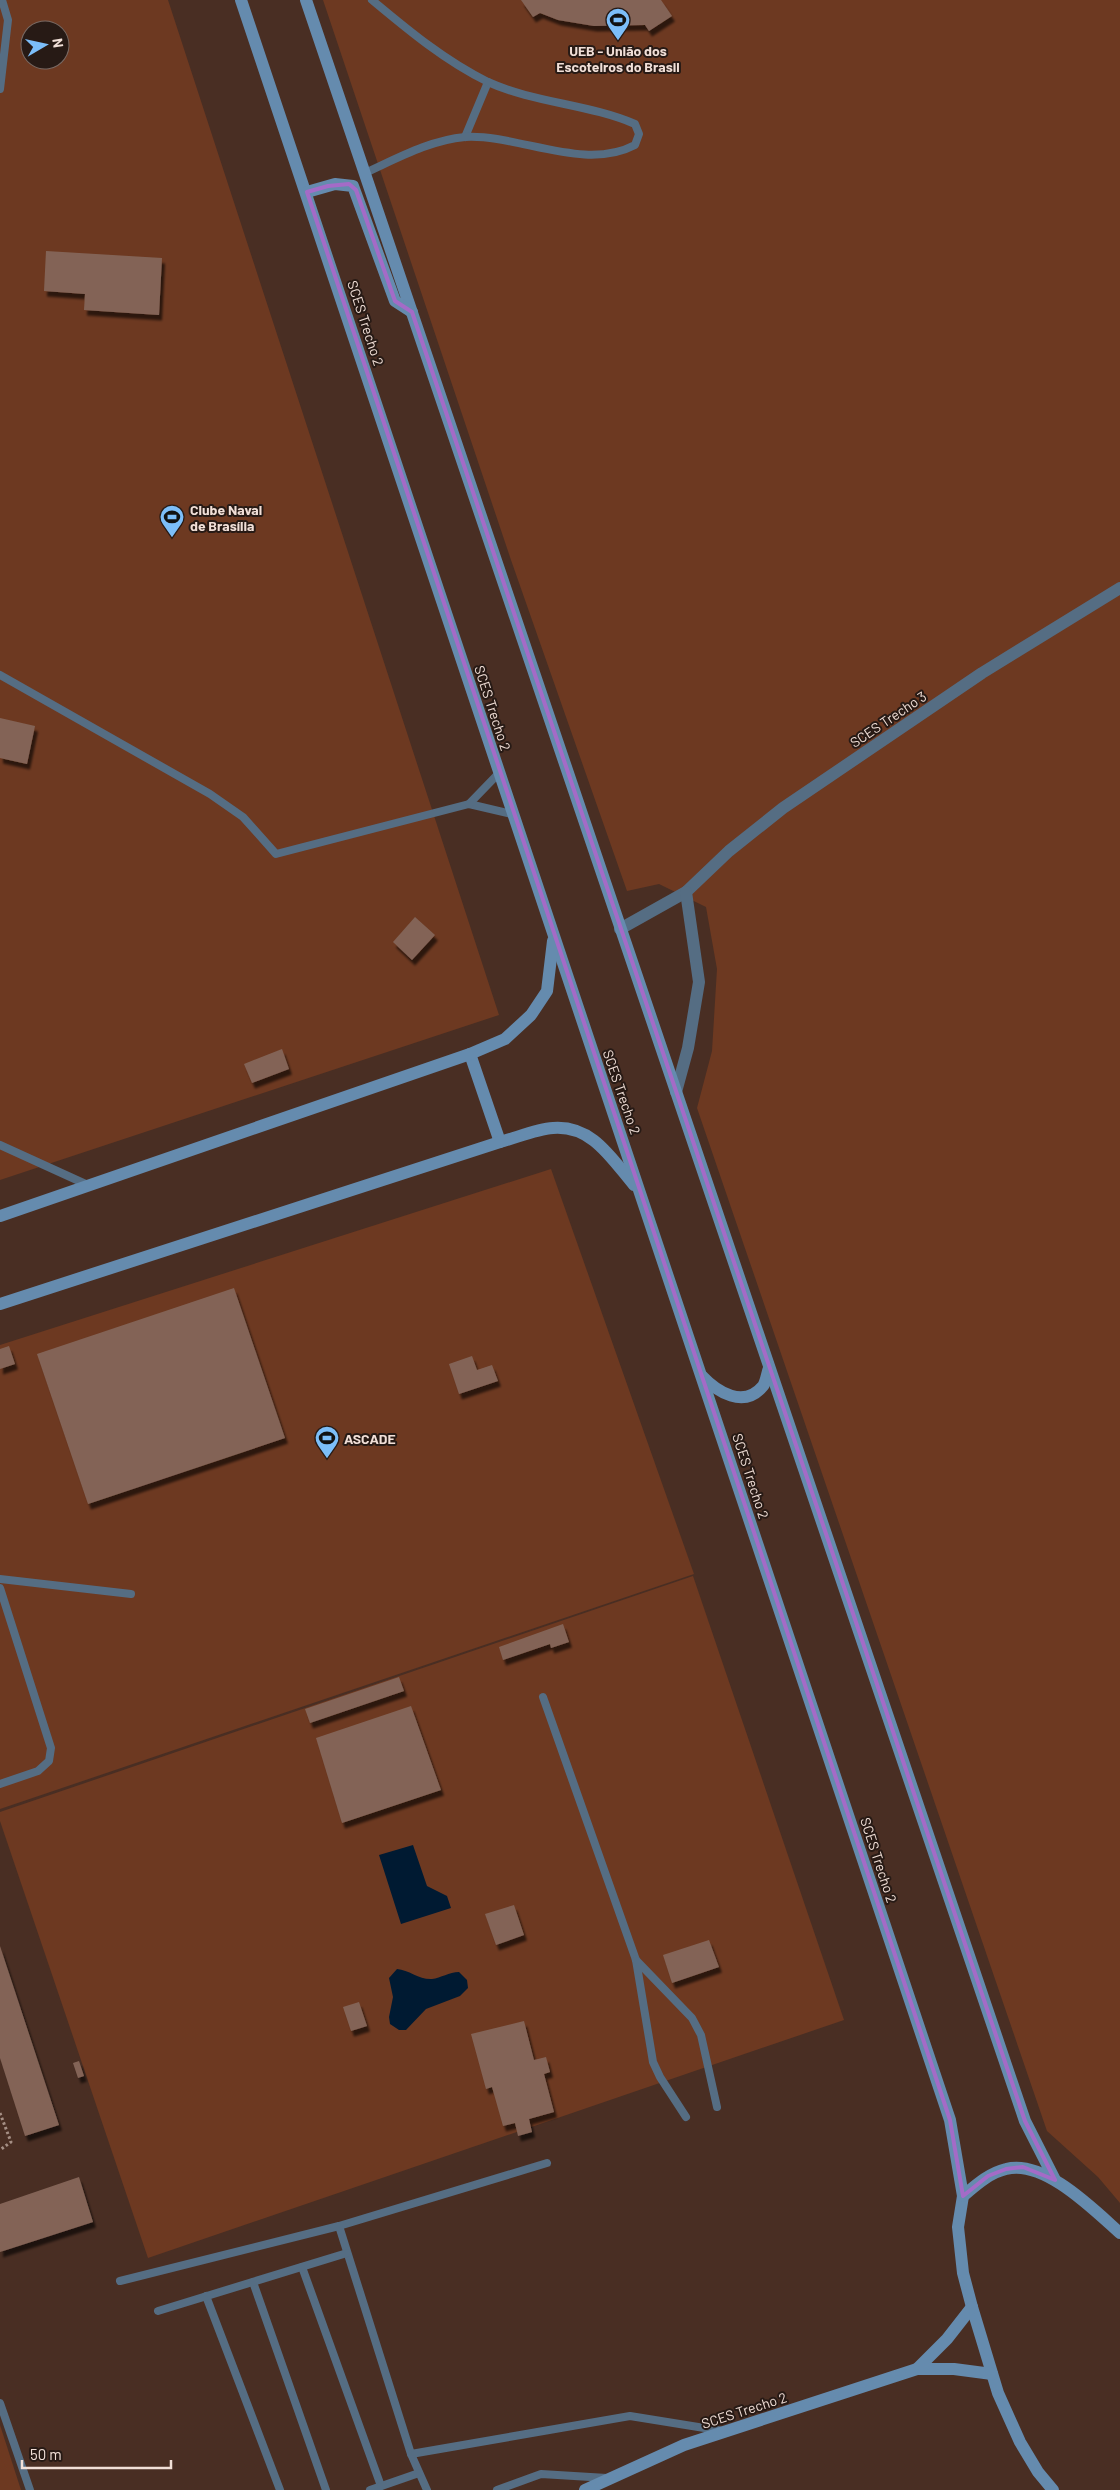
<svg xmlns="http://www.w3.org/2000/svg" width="1120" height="2490" viewBox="0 0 1120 2490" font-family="Barlow,sans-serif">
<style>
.green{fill:#6d3921;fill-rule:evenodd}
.water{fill:#001a32}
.building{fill:#836457;filter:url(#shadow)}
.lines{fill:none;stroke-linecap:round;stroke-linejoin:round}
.path{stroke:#a58f85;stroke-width:3;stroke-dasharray:2.5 2.5;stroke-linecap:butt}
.lane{stroke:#556d83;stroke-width:8}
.street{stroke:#556d83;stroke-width:12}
.secondary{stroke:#658bae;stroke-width:12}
.marked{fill:none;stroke:#a46bc7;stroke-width:4;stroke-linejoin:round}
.labels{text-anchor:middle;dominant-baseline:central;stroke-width:4;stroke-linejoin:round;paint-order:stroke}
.poi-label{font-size:14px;font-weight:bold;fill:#f1dfd7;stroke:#271a15;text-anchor:start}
.street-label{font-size:14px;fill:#f1dfd7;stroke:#271a15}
</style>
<defs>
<filter id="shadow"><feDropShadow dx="3" dy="5.5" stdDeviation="1" flood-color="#0009"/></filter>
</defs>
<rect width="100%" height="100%" fill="#492e23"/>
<g class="green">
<path d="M0 0H168L499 1015 0 1180ZM30 30H60V60H30Z"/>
<polygon points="323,0 1120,0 1120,2203 1098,2177 1047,2131 697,1108 712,1051 717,969 706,907 659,884 627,891 511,560"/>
<polygon points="551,1169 694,1574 0,1809 0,1345"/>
<polygon points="693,1576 844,2020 148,2258 0,1821 0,1812"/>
<polygon points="0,2425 21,2490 0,2490"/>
</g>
<g class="water">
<polygon points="413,1845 427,1886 447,1896 451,1908 401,1924 379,1855"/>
<path d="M397 1969C409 1970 420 1980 432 1979 441 1978 449 1972 459 1972L467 1980 468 1988 460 1996 426 2009 406 2030H399L390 2024 389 2017 393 1997 389 1978Z"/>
</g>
<g class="building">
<polygon points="521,0 661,0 672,16 649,31 645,25 594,26 558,20 540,13 533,17"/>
<polygon points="46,251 162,258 159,315 84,310 85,294 44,291"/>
<polygon points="0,718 35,726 27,764 0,758"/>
<polygon points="415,917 435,935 412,960 393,942"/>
<polygon points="282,1049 289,1069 252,1083 244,1064"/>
<polygon points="234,1288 285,1438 88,1504 37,1354"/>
<polygon points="9,1346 15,1364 0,1369 0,1349"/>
<polygon points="472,1356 477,1370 492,1365 498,1381 459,1394 449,1364"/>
<polygon points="563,1624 569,1642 551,1648 550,1644 503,1660 499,1647"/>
<polygon points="399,1677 404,1691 310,1723 305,1709"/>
<polygon points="411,1706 441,1790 342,1823 316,1738"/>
<polygon points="514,1905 524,1935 496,1945 485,1914"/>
<polygon points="709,1940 719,1967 672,1983 663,1955"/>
<polygon points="0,1946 59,2125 25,2136 0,2058"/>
<polygon points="359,2002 367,2026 351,2031 343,2007"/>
<polygon points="524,2021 534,2060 546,2057 550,2072 544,2074 554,2112 529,2119 532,2132 518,2136 515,2123 503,2126 492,2087 486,2089 471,2034"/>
<polygon points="79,2061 84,2076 78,2078 73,2063"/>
<polygon points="79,2177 93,2222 0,2252 0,2204"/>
</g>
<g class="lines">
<polyline class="path" points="0,2113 11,2142 0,2150"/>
<g class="lane">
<polyline points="0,89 8,20 2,0"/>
<polyline points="465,137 488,82"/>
<path d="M365 173C396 159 430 140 465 137 519 134 584 172 635 145L639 134 635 124C589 104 534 103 488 82 445 61 408 30 372 0"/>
<polyline points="0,675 210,794 243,817 276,854 469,804 512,814"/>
<polyline points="469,804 499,773"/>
<polyline points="0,1145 90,1186"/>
<polyline points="0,1579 131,1594"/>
<polyline points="0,1588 51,1748 49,1761 38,1771 0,1784"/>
<polyline points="543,1697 636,1960 653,2062 660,2077 686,2117"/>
<polyline points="636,1960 692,2018 701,2035 717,2107"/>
<polyline points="339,2226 411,2454 427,2490"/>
<polyline points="302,2267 381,2486"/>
<polyline points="120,2281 339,2226 547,2163"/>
<polyline points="253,2282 326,2490"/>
<polyline points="206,2296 280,2490"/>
<polyline points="158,2311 347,2253"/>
<polyline points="0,2403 30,2490"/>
<polyline points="411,2454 630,2416 723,2431"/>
<polyline points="370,2490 419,2473"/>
<polyline points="497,2490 541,2474 607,2478"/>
</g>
<g class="street">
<polyline points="620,929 686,892 729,851 783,808 982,673 1120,588"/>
<polyline points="676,1092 688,1048 699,982 686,892"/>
</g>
<g class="secondary">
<polyline points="241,0 950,2120 963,2196 958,2227 963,2273 972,2307 998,2393 1020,2442 1038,2472 1053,2490"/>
<polyline points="306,0 1025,2121 1055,2180"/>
<polyline points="307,192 335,184 353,186 395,301 412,312"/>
<polyline points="470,1054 500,1142"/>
<polyline points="0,1216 470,1054 505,1039 531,1015 547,991 553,941"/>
<path d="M0 1304 500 1142C516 1138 536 1129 553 1128 592 1125 611 1158 634 1185"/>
<path d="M702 1376C717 1392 744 1409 763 1386 766 1382 767 1373 769 1368"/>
<path d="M963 2196C976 2185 989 2173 1006 2169 1044 2159 1093 2209 1120 2233"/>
<polyline points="917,2369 947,2339 972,2307"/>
<polyline points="585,2490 684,2445 917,2369 954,2369 992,2374"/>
</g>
</g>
<path class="marked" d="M349 184 356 190 395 301 412 312 1025 2121 1055 2180 1023 2167 1006 2169 988 2176 963 2196 950 2120 307 192 328 186Z"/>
<defs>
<symbol id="stadium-pin" viewBox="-11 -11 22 30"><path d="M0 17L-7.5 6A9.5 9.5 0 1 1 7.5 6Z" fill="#7cbef9" stroke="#271a15"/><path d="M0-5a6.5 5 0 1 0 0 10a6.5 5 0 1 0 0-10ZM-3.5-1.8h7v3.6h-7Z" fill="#111"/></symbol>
</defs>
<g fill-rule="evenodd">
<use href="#stadium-pin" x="604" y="6" width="28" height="38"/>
<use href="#stadium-pin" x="158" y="503" width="28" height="38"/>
<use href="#stadium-pin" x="313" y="1424" width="28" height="38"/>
</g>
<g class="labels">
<g class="poi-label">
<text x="618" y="50" text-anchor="middle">UEB - União dos<tspan x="618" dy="16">Escoteiros do Brasil</tspan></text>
<text x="190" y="509">Clube Naval<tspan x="190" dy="16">de Brasília</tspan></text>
<text x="344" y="1438">ASCADE</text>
</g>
<g class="street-label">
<text transform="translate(366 323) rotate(72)">SCES Trecho 2</text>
<text transform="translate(493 708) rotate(72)">SCES Trecho 2</text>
<text transform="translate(888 719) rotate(-34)">SCES Trecho 3</text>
<text transform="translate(622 1092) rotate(71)">SCES Trecho 2</text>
<text transform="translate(751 1476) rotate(72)">SCES Trecho 2</text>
<text transform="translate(879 1860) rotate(72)">SCES Trecho 2</text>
<text transform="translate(744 2410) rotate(-18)">SCES Trecho 2</text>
</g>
</g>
<g transform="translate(45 45) rotate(81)"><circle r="24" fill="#271a15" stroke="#786963"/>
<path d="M0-4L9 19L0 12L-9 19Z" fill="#7cbef9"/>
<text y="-8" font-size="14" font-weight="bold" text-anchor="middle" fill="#f1dfd7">N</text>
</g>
<path d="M22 2460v8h149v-8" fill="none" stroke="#f1dfd7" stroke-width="2.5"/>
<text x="30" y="2460" font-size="15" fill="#f1dfd7" stroke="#271a15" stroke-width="4" paint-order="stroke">50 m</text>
</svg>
